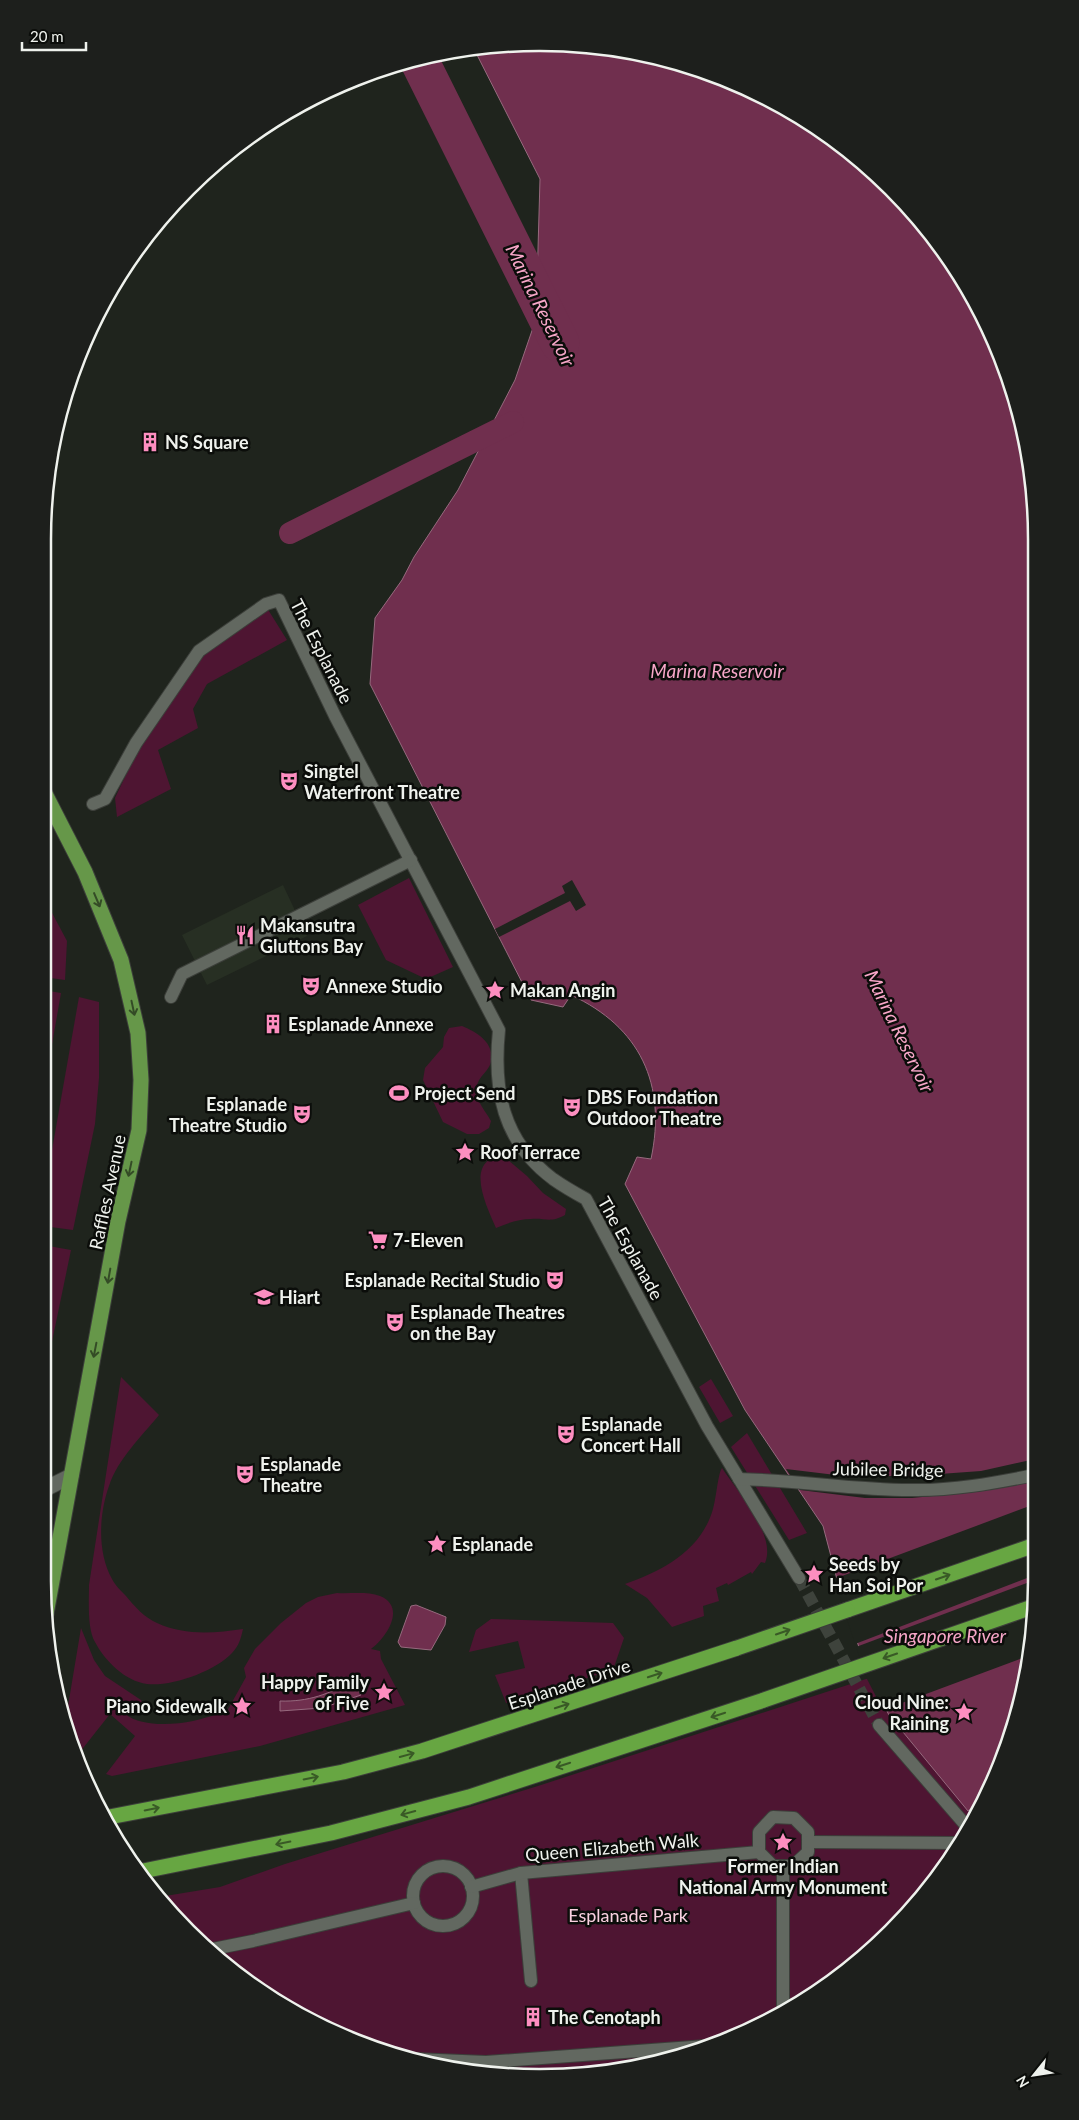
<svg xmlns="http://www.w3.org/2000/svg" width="1079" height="2120" viewBox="0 0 1079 2120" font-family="Lato,sans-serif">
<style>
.built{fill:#272f23}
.green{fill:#4e1532}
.water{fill:#702f4e;stroke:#966a7e}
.pier{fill:#1f241d}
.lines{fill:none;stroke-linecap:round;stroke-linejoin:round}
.canal{stroke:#702f4e;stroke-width:22}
.river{stroke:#702f4e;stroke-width:39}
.pedestrian-tunnel{stroke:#3e433c;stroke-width:12;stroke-dasharray:12 6;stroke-linecap:butt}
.pedestrian-casing{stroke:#3c3f3a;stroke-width:14}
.minor-casing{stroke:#3c3f3a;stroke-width:17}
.primary-casing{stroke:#3c3f3a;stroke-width:17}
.trunk-casing{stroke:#3c3f3a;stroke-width:17}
.pedestrian{stroke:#626860;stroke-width:12}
.minor{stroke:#626860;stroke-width:15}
.primary{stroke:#669749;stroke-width:15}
.trunk{stroke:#67a642;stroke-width:15}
.trunk-bridge-casing{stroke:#3c3f3a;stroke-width:17;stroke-linecap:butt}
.trunk-bridge{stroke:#67a642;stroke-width:15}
.oneway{stroke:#344b26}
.oneway2{stroke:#395a26}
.labels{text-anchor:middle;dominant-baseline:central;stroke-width:5;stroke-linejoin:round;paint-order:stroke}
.poi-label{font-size:18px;font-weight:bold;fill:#eff2ed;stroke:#0b0d0a;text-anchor:start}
.street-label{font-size:18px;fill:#eff2ed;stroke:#0b0d0a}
.park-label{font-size:18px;fill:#fad0e0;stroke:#0b0d0a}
.water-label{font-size:19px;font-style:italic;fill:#f7a6c8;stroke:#0b0d0a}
.rim{fill:none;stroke:#eff2ed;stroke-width:2.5}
</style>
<rect width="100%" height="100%" fill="#1f241d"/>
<polygon class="built" points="283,885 307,936 207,985 182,935"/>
<g class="green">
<polygon points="267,608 287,640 207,684 193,709 198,728 158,750 171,789 117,817 115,798 143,739 179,682 211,647"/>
<polygon points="409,878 453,967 426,979 386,960 358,905"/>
<polygon points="43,896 67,941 65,980 43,977"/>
<polygon points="43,990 61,993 47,1073 43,1073"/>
<polygon points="79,997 99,1002 99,1078 95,1124 73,1230 43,1226 43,1201"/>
<path d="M462 1026C477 1032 495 1043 491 1062 489 1071 478 1077 477 1086 474 1099 485 1110 491 1121L489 1128 479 1134H467L443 1122 423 1080 425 1068 443 1047 444 1037 449 1028Z"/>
<path d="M502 1155 527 1176 543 1193 566 1209 565 1215C551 1223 546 1218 531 1219 519 1219 508 1223 496 1228 486 1205 464 1161 502 1155Z"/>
<polygon points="43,1245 71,1250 43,1385"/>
<path d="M121 1377 159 1415C141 1437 118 1459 109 1486 99 1514 97 1552 112 1579 115 1585 121 1591 126 1596 134 1606 145 1618 157 1623 185 1636 215 1633 243 1629 241 1638 239 1646 232 1653 216 1671 171 1687 147 1684 125 1681 105 1661 95 1642 87 1629 89 1600 89 1585Z"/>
<polygon points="711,1379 733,1416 720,1423 699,1387"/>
<polygon points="747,1433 807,1533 789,1540 731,1447"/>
<path d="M722 1468C737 1491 777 1535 765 1563L761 1562 752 1574 751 1572 728 1585 727 1583 716 1588 719 1601 703 1606 704 1616 672 1627 647 1598 625 1584C662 1571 701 1551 713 1509 716 1500 718 1473 722 1468Z"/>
<path d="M337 1593C350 1594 367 1591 380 1596 407 1607 386 1638 371 1649L380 1651 381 1659 405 1705 260 1746 112 1776 106 1774 135 1736 110 1714 76 1757 65 1724 81 1628 94 1660 105 1676 141 1700 143 1705 141 1710 125 1714C141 1727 173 1725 193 1721 204 1719 214 1714 226 1713L246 1677 244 1668 255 1649 281 1623 306 1603 318 1597Z"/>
<polygon points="491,1619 613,1623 624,1638 613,1670 506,1703 495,1675 525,1668 518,1641 469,1652 476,1630"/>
<polygon points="869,1678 889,1715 975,1818 953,1857 891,1932 842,1975 760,2026 668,2060 604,2073 507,2076 442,2068 349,2040 264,1994 212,1954 159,1897 220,1887 285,1864 538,1786"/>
</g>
<g class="water">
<path d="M572 44 668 59 759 94 867 166 934 237 999 350 1032 474 1035 1613 1020 1709 985 1800 980 1809 976 1805 968 1811 889 1715 869 1678 838 1583 823 1526 745 1410 625 1184 637 1157 651 1159C667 1084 640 1027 571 995L563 1007 531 1000 370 684 375 618 402 580 414 557 458 490 515 380 536 319 540 179 473 47Z"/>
<polygon points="416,1605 446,1617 445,1625 431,1650 401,1647 398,1642 411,1606"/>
<path d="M353 1680 361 1695 322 1708 280 1711V1701C308 1702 330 1694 353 1680Z"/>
</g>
<g class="pier">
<polygon points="572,880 586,905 576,911 570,901 499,937 495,929 565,893 562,886"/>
<polygon points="1035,1459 1035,1480 982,1491 912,1498 865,1498 800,1490 786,1469 844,1476 912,1476 981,1471"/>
<polygon points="1035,1504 1035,1575 855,1644 834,1579"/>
<polygon points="1035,1580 1035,1613 1028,1656 883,1710 867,1679 856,1647"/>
</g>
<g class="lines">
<polyline class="canal" points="290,533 513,422"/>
<polyline class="river" points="419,60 560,343"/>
<polyline class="pedestrian-tunnel" points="799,1578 879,1725"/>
<defs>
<g id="pedestrian">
<path d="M93 804 105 799 136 743 199 651 266 604 279 600 335 716 499 1030C493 1089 502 1141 553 1179 563 1186 575 1193 586 1199L707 1426 799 1578"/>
<polyline points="171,997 182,974 411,860"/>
<path d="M739 1479C797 1480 853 1490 910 1490 952 1491 994 1483 1035 1475"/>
<polyline points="879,1725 969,1829"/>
<polygon points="773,1817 794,1818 808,1832 808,1852 793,1866 773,1866 759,1852 759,1832"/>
<polyline points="808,1842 961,1843"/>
<circle cx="443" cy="1896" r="30"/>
<polyline points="783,1867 783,2012"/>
<polyline points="521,1873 531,1981"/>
<polyline points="471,1887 521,1873 759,1852"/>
<polyline points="208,1950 253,1941 414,1903"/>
<polyline points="414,2059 486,2062 706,2046"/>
</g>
<polyline id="minor" points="43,1490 71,1476"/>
<polyline id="primary" points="43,790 85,872 121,960 138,1033 141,1080 139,1130 118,1221 46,1614"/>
<g id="trunk">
<polyline points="847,1610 1035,1545"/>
<polyline points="104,1818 343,1772 422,1751 737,1648"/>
<polyline points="138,1872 331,1833 469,1797 764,1700"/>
</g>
</defs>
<use href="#pedestrian" class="pedestrian-casing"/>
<use href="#minor" class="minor-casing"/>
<use href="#primary" class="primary-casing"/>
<use href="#trunk" class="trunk-casing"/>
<use href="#pedestrian" class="pedestrian"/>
<use href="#minor" class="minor"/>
<use href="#primary" class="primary"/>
<use href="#trunk" class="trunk"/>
<defs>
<g id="trunk-bridge">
<polyline points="737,1648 847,1610"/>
<polyline points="764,1700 1035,1606"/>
</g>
</defs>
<use href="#trunk-bridge" class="trunk-bridge-casing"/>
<use href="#trunk-bridge" class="trunk-bridge"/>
</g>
<defs><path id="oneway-shaft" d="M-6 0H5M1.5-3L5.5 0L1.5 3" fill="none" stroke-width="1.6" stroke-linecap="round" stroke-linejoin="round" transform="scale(1.25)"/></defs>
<g class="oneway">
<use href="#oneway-shaft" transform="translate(97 900) rotate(67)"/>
<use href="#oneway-shaft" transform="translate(133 1008) rotate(78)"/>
<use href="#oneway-shaft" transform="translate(130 1169) rotate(102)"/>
<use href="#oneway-shaft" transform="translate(109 1276) rotate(100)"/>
<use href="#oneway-shaft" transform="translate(95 1350) rotate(101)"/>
</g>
<g class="oneway2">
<use href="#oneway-shaft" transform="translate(943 1577) rotate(-19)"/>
<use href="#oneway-shaft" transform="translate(783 1632) rotate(-19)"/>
<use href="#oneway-shaft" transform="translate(890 1656) rotate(161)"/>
<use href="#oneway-shaft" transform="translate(655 1675) rotate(-18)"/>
<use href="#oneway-shaft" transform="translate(562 1706) rotate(-18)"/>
<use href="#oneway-shaft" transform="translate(718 1715) rotate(162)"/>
<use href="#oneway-shaft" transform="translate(407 1755) rotate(-15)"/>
<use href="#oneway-shaft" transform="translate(563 1765) rotate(162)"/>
<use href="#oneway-shaft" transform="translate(311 1778) rotate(-11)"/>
<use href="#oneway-shaft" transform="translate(152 1809) rotate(-11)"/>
<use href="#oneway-shaft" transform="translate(408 1813) rotate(165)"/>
<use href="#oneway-shaft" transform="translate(283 1843) rotate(169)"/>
</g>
<defs>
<symbol id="building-bare" viewBox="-9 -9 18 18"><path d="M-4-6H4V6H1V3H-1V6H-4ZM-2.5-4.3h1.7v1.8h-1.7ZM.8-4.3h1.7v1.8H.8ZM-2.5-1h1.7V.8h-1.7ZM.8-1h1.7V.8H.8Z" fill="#fd8ec0" stroke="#0b0d0a" stroke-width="2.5" paint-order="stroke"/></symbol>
<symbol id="theatre-bare" viewBox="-9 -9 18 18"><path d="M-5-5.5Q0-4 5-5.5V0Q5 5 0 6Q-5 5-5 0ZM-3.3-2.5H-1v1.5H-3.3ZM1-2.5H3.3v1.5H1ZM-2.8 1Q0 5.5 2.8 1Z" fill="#fd8ec0" stroke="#0b0d0a" stroke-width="2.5" paint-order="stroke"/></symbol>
<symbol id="restaurant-bare" viewBox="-9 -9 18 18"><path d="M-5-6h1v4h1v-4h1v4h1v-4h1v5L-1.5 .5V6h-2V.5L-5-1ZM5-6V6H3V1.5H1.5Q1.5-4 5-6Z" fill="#fd8ec0" stroke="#0b0d0a" stroke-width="2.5" paint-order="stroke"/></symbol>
<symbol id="sight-bare" viewBox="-9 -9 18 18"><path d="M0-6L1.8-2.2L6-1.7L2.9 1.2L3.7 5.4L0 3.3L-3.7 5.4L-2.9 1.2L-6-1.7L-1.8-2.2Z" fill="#fd8ec0" stroke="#0b0d0a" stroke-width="2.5" paint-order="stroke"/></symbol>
<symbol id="stadium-bare" viewBox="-9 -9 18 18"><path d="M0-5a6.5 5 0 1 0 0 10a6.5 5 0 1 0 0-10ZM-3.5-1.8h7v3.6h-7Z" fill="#fd8ec0" stroke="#0b0d0a" stroke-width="2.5" paint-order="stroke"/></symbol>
<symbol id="supermarket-bare" viewBox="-9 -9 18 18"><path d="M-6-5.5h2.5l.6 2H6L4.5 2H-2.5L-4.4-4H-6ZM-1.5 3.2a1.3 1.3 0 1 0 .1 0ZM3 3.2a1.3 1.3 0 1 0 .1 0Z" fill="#fd8ec0" stroke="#0b0d0a" stroke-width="2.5" paint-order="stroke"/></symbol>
<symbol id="school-bare" viewBox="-9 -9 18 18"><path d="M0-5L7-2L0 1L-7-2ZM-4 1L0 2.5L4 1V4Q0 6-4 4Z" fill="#fd8ec0" stroke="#0b0d0a" stroke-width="2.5" paint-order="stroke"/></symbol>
</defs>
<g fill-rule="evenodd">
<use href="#building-bare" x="136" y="428" width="28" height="28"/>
<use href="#theatre-bare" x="275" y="767" width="28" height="28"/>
<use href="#restaurant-bare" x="231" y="921" width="28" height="28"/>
<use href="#theatre-bare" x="297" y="972" width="28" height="28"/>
<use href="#sight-bare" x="481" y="976" width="28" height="28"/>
<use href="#building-bare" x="259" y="1010" width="28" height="28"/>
<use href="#stadium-bare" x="385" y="1079" width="28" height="28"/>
<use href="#theatre-bare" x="558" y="1093" width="28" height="28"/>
<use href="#theatre-bare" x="288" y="1100" width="28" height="28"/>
<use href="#sight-bare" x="451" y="1138" width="28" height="28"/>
<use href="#supermarket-bare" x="364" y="1226" width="28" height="28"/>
<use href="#theatre-bare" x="541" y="1266" width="28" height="28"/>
<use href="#school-bare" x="250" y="1283" width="28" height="28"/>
<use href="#theatre-bare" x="381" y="1308" width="28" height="28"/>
<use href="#theatre-bare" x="552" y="1420" width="28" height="28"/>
<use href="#theatre-bare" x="231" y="1460" width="28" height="28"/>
<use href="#sight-bare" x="423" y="1530" width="28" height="28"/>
<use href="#sight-bare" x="800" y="1560" width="28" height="28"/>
<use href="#sight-bare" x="370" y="1678" width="28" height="28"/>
<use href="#sight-bare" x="228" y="1692" width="28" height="28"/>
<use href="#sight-bare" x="950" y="1698" width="28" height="28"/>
<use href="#sight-bare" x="769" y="1828" width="28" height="28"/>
<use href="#building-bare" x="519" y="2003" width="28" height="28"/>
</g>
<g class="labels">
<g class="poi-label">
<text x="165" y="442">NS Square</text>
<text x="304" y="771">Singtel<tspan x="304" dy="21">Waterfront Theatre</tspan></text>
<text x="260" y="925">Makansutra<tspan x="260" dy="21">Gluttons Bay</tspan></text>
<text x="326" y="986">Annexe Studio</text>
<text x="510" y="990">Makan Angin</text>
<text x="288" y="1024">Esplanade Annexe</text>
<text x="414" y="1093">Project Send</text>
<text x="587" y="1097">DBS Foundation<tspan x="587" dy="21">Outdoor Theatre</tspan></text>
<text x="287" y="1104" text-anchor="end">Esplanade<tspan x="287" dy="21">Theatre Studio</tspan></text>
<text x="480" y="1152">Roof Terrace</text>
<text x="393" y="1240">7-Eleven</text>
<text x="540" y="1280" text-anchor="end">Esplanade Recital Studio</text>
<text x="279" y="1297">Hiart</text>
<text x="410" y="1312">Esplanade Theatres<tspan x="410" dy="21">on the Bay</tspan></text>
<text x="581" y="1424">Esplanade<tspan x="581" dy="21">Concert Hall</tspan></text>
<text x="260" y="1464">Esplanade<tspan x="260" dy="21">Theatre</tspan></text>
<text x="452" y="1544">Esplanade</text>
<text x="829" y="1564">Seeds by<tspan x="829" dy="21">Han Soi Por</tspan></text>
<text x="369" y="1682" text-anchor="end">Happy Family<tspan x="369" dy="21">of Five</tspan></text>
<text x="949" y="1702" text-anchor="end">Cloud Nine:<tspan x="949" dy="21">Raining</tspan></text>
<text x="227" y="1706" text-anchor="end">Piano Sidewalk</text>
<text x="783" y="1866" text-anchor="middle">Former Indian<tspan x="783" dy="21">National Army Monument</tspan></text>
<text x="548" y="2017">The Cenotaph</text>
</g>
<g class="street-label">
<text transform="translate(322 651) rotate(63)">The Esplanade</text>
<text transform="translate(107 1192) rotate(-78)">Raffles Avenue</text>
<text transform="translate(631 1248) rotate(61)">The Esplanade</text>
<text transform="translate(888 1469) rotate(1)">Jubilee Bridge</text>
<text transform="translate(569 1684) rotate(-18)">Esplanade Drive</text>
<text transform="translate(612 1847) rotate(-5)">Queen Elizabeth Walk</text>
</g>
<g class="park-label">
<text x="628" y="1915">Esplanade Park</text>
</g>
<g class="water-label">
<text transform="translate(541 305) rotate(64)">Marina Reservoir</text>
<text x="717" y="670">Marina Reservoir</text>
<text transform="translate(900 1031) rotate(64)">Marina Reservoir</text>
<text x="945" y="1635">Singapore River</text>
</g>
</g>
<path d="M0 0H1079V2120H0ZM539 51H540A488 488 0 0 1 1028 539V1581A488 488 0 0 1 540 2069H539A488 488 0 0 1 51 1581V539A488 488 0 0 1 539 51Z" fill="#1d1f1c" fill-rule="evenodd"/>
<path class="rim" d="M539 51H540A488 488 0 0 1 1028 539V1581A488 488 0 0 1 540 2069H539A488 488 0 0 1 51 1581V539A488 488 0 0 1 539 51Z"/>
<g transform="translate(1034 2075) rotate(240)" stroke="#0b0d0a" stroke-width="4" paint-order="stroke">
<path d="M0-4L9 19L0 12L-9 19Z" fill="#eff2ed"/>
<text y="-8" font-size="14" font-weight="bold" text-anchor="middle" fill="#eff2ed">N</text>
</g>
<path d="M22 42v8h64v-8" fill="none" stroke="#eff2ed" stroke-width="2.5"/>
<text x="30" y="42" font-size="15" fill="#eff2ed" stroke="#0b0d0a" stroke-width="4" paint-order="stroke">20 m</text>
</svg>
